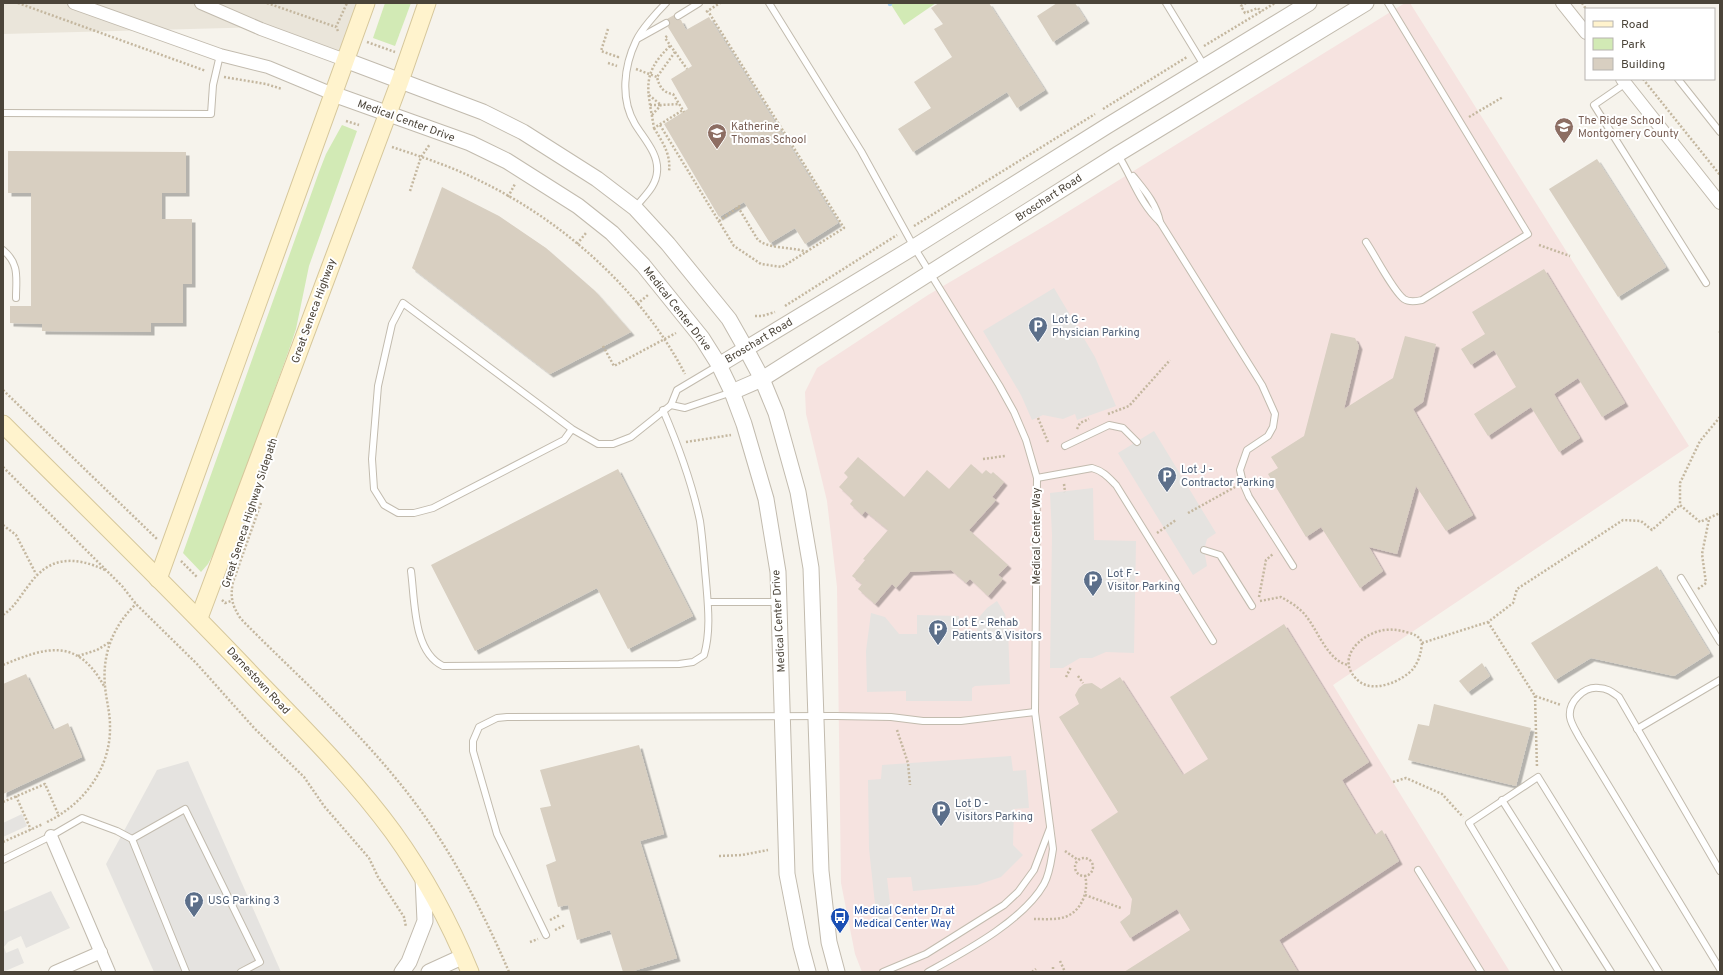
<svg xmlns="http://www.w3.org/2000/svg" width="1723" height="975" viewBox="0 0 1723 975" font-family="Overpass,sans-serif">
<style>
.residential{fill:#eae5da}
.medical{fill:#f6e3e0}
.green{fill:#d2eab5}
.parking{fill:#e5e3e0}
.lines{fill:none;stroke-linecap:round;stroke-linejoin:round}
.stream{stroke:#a9d4f2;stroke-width:4.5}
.building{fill:#d8cfc1;filter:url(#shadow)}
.service-casing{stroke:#c2bbae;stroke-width:8}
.minor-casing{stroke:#c2bbae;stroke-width:14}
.tertiary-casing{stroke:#c2bbae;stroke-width:17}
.secondary-casing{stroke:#d6c79b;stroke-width:19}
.path{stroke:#c4b79f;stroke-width:2.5;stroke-dasharray:2 2;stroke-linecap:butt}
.service{stroke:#fff;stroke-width:6}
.minor{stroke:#fff;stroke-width:12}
.tertiary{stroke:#fff;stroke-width:15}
.secondary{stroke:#fff3cd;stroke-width:17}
.labels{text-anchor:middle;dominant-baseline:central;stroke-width:4;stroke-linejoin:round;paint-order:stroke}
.street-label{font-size:11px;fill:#4b4439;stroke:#fff}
.education-label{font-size:11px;fill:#785e54;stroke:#fff;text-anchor:start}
.service-label{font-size:11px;fill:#4e5e75;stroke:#fff;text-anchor:start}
.transit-label{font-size:11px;fill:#164399;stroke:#fff;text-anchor:start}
</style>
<defs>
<filter id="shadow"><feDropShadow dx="3.5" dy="3.5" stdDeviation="0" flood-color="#0004"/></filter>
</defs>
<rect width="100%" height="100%" fill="#f6f3ec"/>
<polygon class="residential" points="3,3 365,3 345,60 265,27 3,34"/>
<polygon class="medical" points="1405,3 1410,3 1689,446 1333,685 1510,972 862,972 855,954 841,883 837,587 827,501 806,414 805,392 817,368 928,295 1048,224"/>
<g class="green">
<polygon points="385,3 411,3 395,46 373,38"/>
<polygon points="890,3 936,3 904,25"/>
<polygon points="342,125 357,131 309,266 296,329 290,347 219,543 208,564 201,572 183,553 319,172 326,154"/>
</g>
<g class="parking">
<polygon points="1054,288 1095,357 1116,406 1077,420 1075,414 1063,419 1043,415 1032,420 1021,395 983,331"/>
<polygon points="1154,431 1216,533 1207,539 1204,550 1207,566 1193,575 1118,453"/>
<polygon points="1093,488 1094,540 1136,541 1134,653 1106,652 1092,658 1080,658 1063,668 1050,668 1052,535 1050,493"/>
<polygon points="997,601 1005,614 1008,629 1010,684 975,686 972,688 972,701 906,701 906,691 867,692 866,651 871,613 885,617 899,634 917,634 917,615 959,616 959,633 977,634 977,626 974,623 987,608"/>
<polygon points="1011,756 1013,771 1026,770 1029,808 1014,809 1013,845 1023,855 1001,877 977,885 913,891 911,877 887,878 892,920 877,922 869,849 868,780 881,779 882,765"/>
<polygon points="188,761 281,972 154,972 106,864 157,770"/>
<polygon points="22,814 27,826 3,837 3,823"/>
<polygon points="51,891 70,928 26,948 21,936 8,942 4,947 6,953 18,948 24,963 3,972 3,912"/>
</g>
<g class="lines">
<polyline class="stream" points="890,3 890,4"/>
</g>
<g class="building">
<polygon points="939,3 989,3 1045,90 1017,108 1007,92 913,152 898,129 931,108 914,82 952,57 934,29 943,24 931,8"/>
<polygon points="1057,3 1075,3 1086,20 1053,42 1037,16"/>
<polygon points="674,15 676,20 681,20 686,30 709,17 838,223 805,244 795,228 770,243 744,202 719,217 664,124 688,109 671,79 692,66 668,27 670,23 667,19"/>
<polygon points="8,151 186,152 186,193 162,193 162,219 192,219 192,284 183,284 183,323 151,323 151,332 42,331 42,324 10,323 10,306 31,306 31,193 8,193"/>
<polygon points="1597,159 1666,267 1618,297 1549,189"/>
<polygon points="442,187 499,216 546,248 595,291 631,332 550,374 412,268"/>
<polygon points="1544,269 1625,403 1602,417 1578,378 1554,394 1580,438 1559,452 1531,407 1488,436 1474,414 1516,387 1494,350 1471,365 1461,349 1485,334 1472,312"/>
<polygon points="1331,333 1355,338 1359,346 1344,409 1393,378 1405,336 1436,344 1423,402 1413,409 1473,515 1446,531 1416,486 1397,554 1369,547 1383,571 1360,588 1321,527 1306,537 1268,474 1278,468 1271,457 1304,436"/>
<polygon points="858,457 904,497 927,470 949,489 971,464 982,474 986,470 991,474 993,472 1004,482 992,497 996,500 969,530 1008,565 998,575 1003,579 988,596 970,579 966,583 951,570 910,572 896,588 892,584 875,604 858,589 862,584 852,576 865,560 863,559 888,530 865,511 862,515 850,504 853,500 839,487 848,477 844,473"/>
<polygon points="618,469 693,616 628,649 597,588 475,651 431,565"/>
<polygon points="1657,566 1710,653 1674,676 1591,658 1555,680 1531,643"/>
<polygon points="1284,624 1369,762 1342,780 1375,835 1382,830 1399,861 1279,940 1298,972 1124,972 1190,930 1177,909 1130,938 1120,922 1130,914 1132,899 1091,830 1118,812 1059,717 1079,704 1075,695 1079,688 1084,684 1092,683 1101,689 1120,677 1183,775 1208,759 1170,697"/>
<polygon points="1482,663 1490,676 1468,692 1459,681"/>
<polygon points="26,674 53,730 68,723 82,757 3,794 3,684"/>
<polygon points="1434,704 1531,728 1516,786 1408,760 1418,724 1429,726"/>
<polygon points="639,745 664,834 640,841 677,958 630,972 623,972 610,930 577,940 568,905 558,907 546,865 556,861 540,808 551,806 540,770"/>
</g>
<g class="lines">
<defs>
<g id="service">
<path d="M769 3 861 151 914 247 999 385 1014 412 1026 440 1037 478 1035 712 1053 849C1051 861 1050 873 1044 884 1023 921 964 952 928 972"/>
<polyline points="1166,3 1205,67"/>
<polyline points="678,16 699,3"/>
<polyline points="639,38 666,23"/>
<polyline points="1678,79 1720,132"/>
<polyline points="1626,83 1594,105 1706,283"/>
<polyline points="3,113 211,114 213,85 220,55"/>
<path d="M1118 155C1132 177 1140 204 1160 222L1262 385 1275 414 1273 427 1268 436 1247 450 1240 470 1243 483 1249 497 1293 566"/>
<path d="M1133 176C1145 191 1156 203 1160 222"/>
<path d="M635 208C643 197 656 187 657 172 659 154 644 139 635 124 620 99 624 66 636 41 641 30 657 12 666 3"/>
<path d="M1366 242C1375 255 1393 291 1404 299 1410 303 1417 301 1422 300L1528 234 1388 3"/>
<path d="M3 250C20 264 16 278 16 298"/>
<polyline points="671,405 685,408 732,392"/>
<polyline points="572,429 564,440 433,508 414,513 398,513 384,505 374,489 372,459 378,386 392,324 403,303 572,429 598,444 613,444 631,437 671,405 677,390 719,365"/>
<polyline points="1065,446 1109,425 1123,428 1137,442"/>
<path d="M1037 478 1092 468C1103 471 1108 477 1116 485L1213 641"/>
<polyline points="1204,550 1220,555 1252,606"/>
<path d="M411 571C415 601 413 652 443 666L679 664 693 662 704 655C711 631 708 605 706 581 704 561 703 541 700 521 692 483 678 445 663 410"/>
<polyline points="1681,578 1720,642"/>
<polyline points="708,602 779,602"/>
<polyline points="1637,729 1720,680"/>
<polyline points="1502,800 1611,972"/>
<polyline points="132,839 185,809 260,962 241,972"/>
<polyline points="3,860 51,836 82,818 117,831 132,839 186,972"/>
<polyline points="1418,870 1481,972"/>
<path d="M1720 871 1619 697C1612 692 1607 688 1599 688 1584 686 1568 702 1570 717 1571 724 1576 731 1579 737L1720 969"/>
<polyline points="546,935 497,834 473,751 473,741 479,727 497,718 507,717 836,716 891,717 923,721 961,721 1035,712"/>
<polyline points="883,972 926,954 1004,905 1018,892 1034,870 1050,828"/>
<polyline points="1559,972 1469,823 1538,777 1659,972"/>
</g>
<g id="minor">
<polyline points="74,3 220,55 268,67 333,94"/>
<polyline points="201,3 261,29 345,60"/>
<polyline points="1562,3 1586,33"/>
<polyline points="1622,79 1720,203"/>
<polyline points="51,836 109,972"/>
<polyline points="55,972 101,952"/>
</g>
<g id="tertiary">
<polyline points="345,60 483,112 523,132 597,179 635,208 668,244 729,319 746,349 762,379 776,413 798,492 811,568 821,871 829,942 837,972"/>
<polyline points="333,94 470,143 507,161 578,206 612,233 643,265 702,338 719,365 732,392 744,424 766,499 778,572 787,874 801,946 808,972"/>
<polyline points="719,365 914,247 1107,126 1309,3"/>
<polyline points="732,392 762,379 1118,154 1366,3"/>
<polyline points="402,972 409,962 425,921 423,878"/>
<polyline points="429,972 464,956"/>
</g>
<g id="secondary">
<path d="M3 424C87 508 173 591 254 677 302 727 352 776 393 832 424 875 450 923 470 972"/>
<polyline points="158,579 366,3"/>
<polyline points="199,618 400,81 427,3"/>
</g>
</defs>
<use href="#service" class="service-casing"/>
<use href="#minor" class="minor-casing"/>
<use href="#tertiary" class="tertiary-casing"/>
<use href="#secondary" class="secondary-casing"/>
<g class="path">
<polyline points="18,3 206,71"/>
<polyline points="267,3 336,27"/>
<polyline points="1246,3 1241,6 1245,13 1258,8 1261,12"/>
<polyline points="1582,3 1586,9"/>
<polyline points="706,12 720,3"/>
<polyline points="608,29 601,51 618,57 617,58"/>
<polyline points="338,31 336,27 347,3"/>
<path d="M667 36 665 38 675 52 657 77C659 86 663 93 673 94L684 112"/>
<polyline points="367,42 395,52"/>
<path d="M670 46C640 75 648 90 654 128L683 110"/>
<polyline points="1204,46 1275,3"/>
<polyline points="675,52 687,69"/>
<polyline points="608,63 617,66"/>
<polyline points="636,69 657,77"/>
<polyline points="224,77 266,84 282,89"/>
<polyline points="1643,79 1720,175"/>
<polyline points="649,95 661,105"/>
<polyline points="650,105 660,105"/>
<polyline points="1103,109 1187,57"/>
<polyline points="652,115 661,105 679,104"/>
<polyline points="1469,117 1503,97"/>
<polyline points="346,121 359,125"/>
<polyline points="660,125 734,246 761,264 782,267 844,228 708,11"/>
<path d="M654 128C663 143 671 154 669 172"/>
<path d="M392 147C419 156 447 165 474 178 560 218 641 289 685 374"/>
<polyline points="410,191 421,157 430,144"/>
<polyline points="508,197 515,184"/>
<path d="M738 207 758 240C772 250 790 246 807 252"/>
<polyline points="719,221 741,205"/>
<polyline points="914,226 1095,114"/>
<polyline points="577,244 586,233"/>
<polyline points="1539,245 1570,256"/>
<polyline points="637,304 648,295"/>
<polyline points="785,306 897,235"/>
<polyline points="755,316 762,316 775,312"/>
<polyline points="1720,331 1720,333"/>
<polyline points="603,346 614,366 676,333"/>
<polyline points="3,390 157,539"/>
<polyline points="1108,414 1129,406 1170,360"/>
<polyline points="1720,417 1700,441 1680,483 1680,505 1700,522 1720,513"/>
<polyline points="1038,418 1048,442"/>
<polyline points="1077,429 1080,423 1089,419"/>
<polyline points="686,442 731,435"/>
<polyline points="983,459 1005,456"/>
<polyline points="3,467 122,586 136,604 197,664 255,729 304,777 324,806 369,858 378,877 404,917 406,927"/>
<polyline points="1064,484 1065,492"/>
<path d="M261 503 233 582C230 597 232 606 241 619 292 671 346 718 393 775 442 833 479 902 509 972"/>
<polyline points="1188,513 1235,487"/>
<polyline points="3,525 16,535 36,574"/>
<polyline points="1157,533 1176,520"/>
<polyline points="181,561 197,577"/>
<polyline points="1698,589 1706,583 1702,554 1709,519"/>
<polyline points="1259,597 1266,560 1273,554"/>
<polyline points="222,600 225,603 231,601"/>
<path d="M1260 601 1281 597C1290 602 1300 608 1306 616 1318 631 1328 661 1348 665"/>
<path d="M3 615C15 607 20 596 29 585 49 556 75 556 105 570"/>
<polyline points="1488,622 1535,696 1561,705"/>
<path d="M1422 643C1421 653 1419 661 1413 669 1402 681 1375 693 1360 682 1333 661 1359 634 1384 630 1392 629 1399 630 1406 632 1413 634 1419 635 1422 643L1488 622 1513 603 1517 589 1623 520 1641 521 1652 530 1680 505"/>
<polyline points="78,656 97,650 110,642"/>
<path d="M3 665C46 647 77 637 104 686"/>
<polyline points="1078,676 1083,683"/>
<polyline points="1066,677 1071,667"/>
<polyline points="1535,696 1537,768"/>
<polyline points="897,730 908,763 910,785"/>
<polyline points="1393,782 1406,778 1442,794 1463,817"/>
<polyline points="16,796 31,830"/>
<polyline points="3,802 45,784 59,816"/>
<path d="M47 822C84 804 111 768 110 726 110 712 106 699 105 686 102 654 113 626 136 604"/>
<polyline points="3,842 43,824"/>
<polyline points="1065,851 1078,860"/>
<polyline points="719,856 742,855 768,850"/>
<circle cx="1084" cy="867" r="9"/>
<polyline points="1085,895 1121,908"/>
<path d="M1034 919C1044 919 1056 920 1065 917 1082 911 1089 891 1085 875"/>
<polyline points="550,920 560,915"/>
<polyline points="555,930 565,925"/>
<polyline points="530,942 538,939"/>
<polyline points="1060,961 1065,972"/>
<polyline points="1053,967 1053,972"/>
<polyline points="1032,972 1036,969"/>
</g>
<use href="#service" class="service"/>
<use href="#minor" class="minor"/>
<use href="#tertiary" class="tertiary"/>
<use href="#secondary" class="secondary"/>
</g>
<defs>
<symbol id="school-pin" viewBox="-11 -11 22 30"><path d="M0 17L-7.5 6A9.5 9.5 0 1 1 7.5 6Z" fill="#8d6e63" stroke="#fff"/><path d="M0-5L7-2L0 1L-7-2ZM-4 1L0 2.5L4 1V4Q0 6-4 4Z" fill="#fff"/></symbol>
<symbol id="parking-pin" viewBox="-11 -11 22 30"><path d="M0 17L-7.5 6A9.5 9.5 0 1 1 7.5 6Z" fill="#5c6f8a" stroke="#fff"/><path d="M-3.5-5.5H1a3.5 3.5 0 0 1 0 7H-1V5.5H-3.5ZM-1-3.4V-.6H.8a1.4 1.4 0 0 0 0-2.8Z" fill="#fff"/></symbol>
<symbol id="bus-pin" viewBox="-11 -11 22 30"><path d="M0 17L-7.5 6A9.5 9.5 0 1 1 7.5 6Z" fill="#1a4fb4" stroke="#fff"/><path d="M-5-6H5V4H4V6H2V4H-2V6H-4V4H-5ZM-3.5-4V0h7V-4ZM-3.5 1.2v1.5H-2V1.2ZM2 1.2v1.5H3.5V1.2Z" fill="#fff"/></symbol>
</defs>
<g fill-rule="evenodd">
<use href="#school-pin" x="1553" y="116" width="22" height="30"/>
<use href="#school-pin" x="706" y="122" width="22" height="30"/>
<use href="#parking-pin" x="1027" y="315" width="22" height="30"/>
<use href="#parking-pin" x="1156" y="465" width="22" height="30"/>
<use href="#parking-pin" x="1082" y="569" width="22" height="30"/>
<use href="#parking-pin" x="927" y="618" width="22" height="30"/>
<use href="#parking-pin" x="930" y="799" width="22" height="30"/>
<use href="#parking-pin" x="183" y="890" width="22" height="30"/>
<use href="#bus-pin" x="829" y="906" width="22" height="30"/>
</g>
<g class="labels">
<g class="street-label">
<text transform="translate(406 121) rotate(20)">Medical Center Drive</text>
<text transform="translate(1049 198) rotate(-33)">Broschart Road</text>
<text transform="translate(677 309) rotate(52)">Medical Center Drive</text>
<text transform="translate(314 311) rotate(-70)">Great Seneca Highway</text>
<text transform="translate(759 341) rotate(-31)">Broschart Road</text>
<text transform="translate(250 513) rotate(-72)">Great Seneca Highway Sidepath</text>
<text transform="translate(1037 536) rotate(-90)">Medical Center Way</text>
<text transform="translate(779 621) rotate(-93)">Medical Center Drive</text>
<text transform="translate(258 681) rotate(47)">Darnestown Road</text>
</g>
<g class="education-label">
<text x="1578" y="121">The Ridge School<tspan x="1578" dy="13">Montgomery County</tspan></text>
<text x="731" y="127">Katherine<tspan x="731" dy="13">Thomas School</tspan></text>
</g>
<g class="service-label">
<text x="1052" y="320">Lot G -<tspan x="1052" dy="13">Physician Parking</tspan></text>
<text x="1181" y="470">Lot J -<tspan x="1181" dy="13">Contractor Parking</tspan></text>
<text x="1107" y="574">Lot F -<tspan x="1107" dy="13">Visitor Parking</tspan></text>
<text x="952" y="623">Lot E - Rehab<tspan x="952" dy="13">Patients &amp; Visitors</tspan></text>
<text x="955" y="804">Lot D -<tspan x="955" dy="13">Visitors Parking</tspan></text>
<text x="208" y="901">USG Parking 3</text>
</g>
<g class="transit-label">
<text x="854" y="911">Medical Center Dr at<tspan x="854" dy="13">Medical Center Way</tspan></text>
</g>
</g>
<rect width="1723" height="975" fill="none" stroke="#4b4439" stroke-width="8"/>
<rect x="1585" y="8" width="130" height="72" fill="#ffffff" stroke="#b7b4b0"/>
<rect x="1593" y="21" width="20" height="6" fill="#fff3cd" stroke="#b7b4b0"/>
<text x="1621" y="28" font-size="12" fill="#4b4439">Road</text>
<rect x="1593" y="38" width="20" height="12" fill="#d2eab5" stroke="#b7b4b0"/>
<text x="1621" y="48" font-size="12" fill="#4b4439">Park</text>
<rect x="1593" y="58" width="20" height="12" fill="#d8cfc1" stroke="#b7b4b0"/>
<text x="1621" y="68" font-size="12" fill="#4b4439">Building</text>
</svg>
